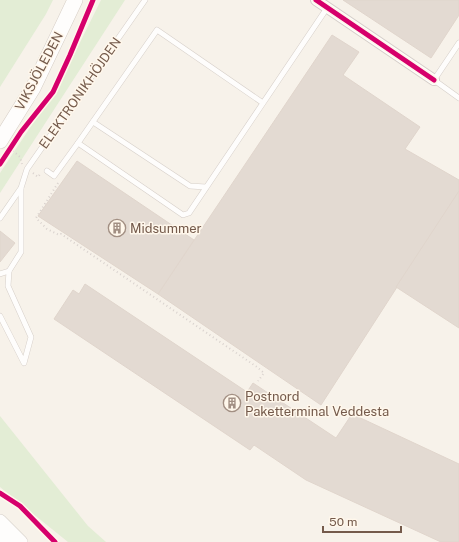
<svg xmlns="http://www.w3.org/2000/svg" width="459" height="542" viewBox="0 0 459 542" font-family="'Public Sans',sans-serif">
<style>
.green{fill:#e3edd5}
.building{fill:#e3dad2;stroke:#e0d5cc}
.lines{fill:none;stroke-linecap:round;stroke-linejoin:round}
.service-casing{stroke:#d6cfc9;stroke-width:6}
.minor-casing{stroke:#d6cfc9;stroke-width:12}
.tertiary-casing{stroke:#d6cfc9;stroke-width:14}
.secondary-casing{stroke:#d6cec6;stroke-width:16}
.path{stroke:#d9d2ce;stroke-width:2;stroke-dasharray:1 3;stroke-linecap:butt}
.service{stroke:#fefdfc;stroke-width:5}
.minor{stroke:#fefdfc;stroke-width:10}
.tertiary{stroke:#fefdfc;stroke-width:13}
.secondary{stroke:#fefdfc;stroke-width:15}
.cycleway-casing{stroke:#fff7eb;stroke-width:8}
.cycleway{stroke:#d6006c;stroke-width:5}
.labels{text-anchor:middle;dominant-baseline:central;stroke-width:3;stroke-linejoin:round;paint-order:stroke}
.street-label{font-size:13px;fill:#745a4b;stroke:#fff7eb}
.poi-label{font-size:13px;fill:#745a4b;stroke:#fff7eb;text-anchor:start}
</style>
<rect width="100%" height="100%" fill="#f7f2ea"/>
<g class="green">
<polygon points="0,0 53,0 46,14 0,87"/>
<polygon points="101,0 125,0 0,193 0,173 61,81"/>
<polygon points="0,416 88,526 106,542 68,542 0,487"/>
</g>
<g class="building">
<polygon points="343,0 459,0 459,15 431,58"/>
<polygon points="332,35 359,52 343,75 420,127 405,149 459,180 459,191 321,405 158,294"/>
<polygon points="77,161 194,240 158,294 38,216"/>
<polygon points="459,191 459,328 396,287"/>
<polygon points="0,231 15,243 0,262"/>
<polygon points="85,284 247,392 253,383 336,438 352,414 459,464 459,542 441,542 306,480 254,445 250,450 54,319 73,290 79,294"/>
</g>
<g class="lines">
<defs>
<g id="service">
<polyline points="459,43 434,80 459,98"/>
<polyline points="263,103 157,30 78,143 183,215 189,213 327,8"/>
<polyline points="93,122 190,186 206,187"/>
<polyline points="47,171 54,176 78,143"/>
<polyline points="0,218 21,188 27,169 145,0"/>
<polyline points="0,274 9,271 21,252 21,189"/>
<polyline points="0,316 24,363 31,337 8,286 9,271"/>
</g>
<polyline id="minor" points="316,0 434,80"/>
<g id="tertiary">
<polyline points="0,521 21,542"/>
<polyline points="0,536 8,542"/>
</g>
<polyline id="secondary" points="0,141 33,88 75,0"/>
</defs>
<use href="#service" class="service-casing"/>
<use href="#minor" class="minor-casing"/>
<use href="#tertiary" class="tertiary-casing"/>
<use href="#secondary" class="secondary-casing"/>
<g class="path">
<polyline points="10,148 20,157 22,164"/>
<polyline points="33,173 38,177 41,173"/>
<polyline points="58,183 36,218 47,229 59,235 61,234 257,367 264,373 258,381"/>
</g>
<use href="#service" class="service"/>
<use href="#minor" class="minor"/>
<use href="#tertiary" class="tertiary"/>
<use href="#secondary" class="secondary"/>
<defs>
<g id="cycleway">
<polyline points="316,0 434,80"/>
<polyline points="0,164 21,132 53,92 70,55 93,0"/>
<polyline points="0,493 20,506 55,542"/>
</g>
</defs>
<use href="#cycleway" class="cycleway-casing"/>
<use href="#cycleway" class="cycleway"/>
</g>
<defs>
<symbol id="building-ring" viewBox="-11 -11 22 22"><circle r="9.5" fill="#fff7eb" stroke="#a28f83" stroke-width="1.5"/><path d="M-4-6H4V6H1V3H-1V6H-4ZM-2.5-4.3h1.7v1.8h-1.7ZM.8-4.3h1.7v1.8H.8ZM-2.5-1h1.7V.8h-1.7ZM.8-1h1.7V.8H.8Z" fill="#a28f83"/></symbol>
</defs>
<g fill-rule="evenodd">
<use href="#building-ring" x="107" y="218" width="20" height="20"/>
<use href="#building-ring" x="222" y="393" width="20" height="20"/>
</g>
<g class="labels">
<g class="street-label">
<text transform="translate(39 71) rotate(-62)">VIKSJÖLEDEN</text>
<text transform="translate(80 93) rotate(-55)">ELEKTRONIKHÖJDEN</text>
</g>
<g class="poi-label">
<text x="130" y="228">Midsummer</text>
<text x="245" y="396">Postnord<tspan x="245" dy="15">Paketterminal Veddesta</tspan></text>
</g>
</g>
<path d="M323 526v6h78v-6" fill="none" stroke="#745a4b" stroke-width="2"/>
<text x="329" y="526" font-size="12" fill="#745a4b" stroke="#fff7eb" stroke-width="3" paint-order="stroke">50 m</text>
</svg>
